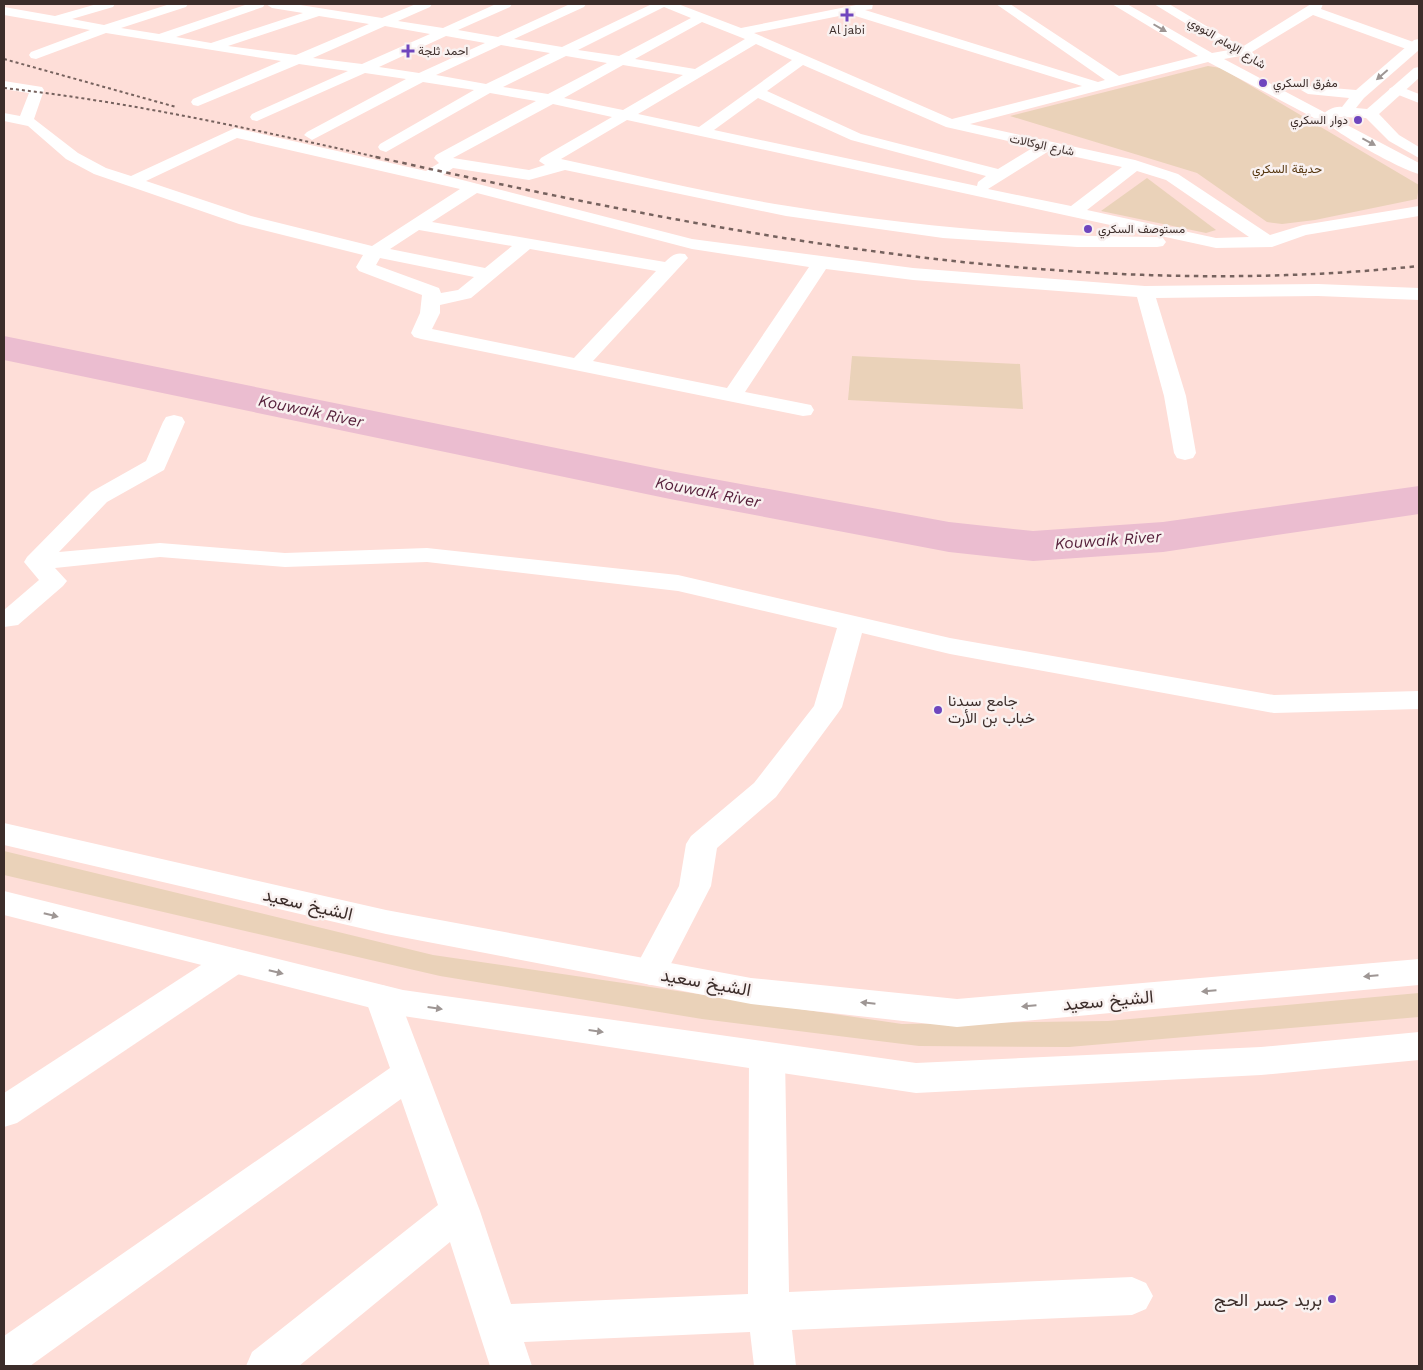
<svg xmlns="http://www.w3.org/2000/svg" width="1423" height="1370" viewBox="0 0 1423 1370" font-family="'Work Sans',Vazirmatn,sans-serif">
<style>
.green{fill:#ead2b9}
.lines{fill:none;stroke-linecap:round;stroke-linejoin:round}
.river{fill:#ebbdd0;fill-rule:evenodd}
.minor{fill:#fff;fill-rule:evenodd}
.major{fill:#fff;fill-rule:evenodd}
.rail-far1{stroke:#76625e;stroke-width:2;stroke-dasharray:3 3;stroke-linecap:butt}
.rail{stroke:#76625e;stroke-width:2.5;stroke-dasharray:4.5 4.5;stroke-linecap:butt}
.oneway{fill:#9e9694}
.poi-dot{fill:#6f46be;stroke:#f9f1f0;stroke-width:2}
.labels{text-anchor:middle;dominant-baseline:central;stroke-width:5;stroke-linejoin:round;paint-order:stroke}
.far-poi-label{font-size:12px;fill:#3c2d2a;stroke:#f9f1f0;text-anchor:start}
.far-street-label{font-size:12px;fill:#3c2d2a;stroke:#f9f1f0}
.far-park-label{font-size:12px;fill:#54350d;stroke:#f9f1f0}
.poi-label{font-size:15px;fill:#3c2d2a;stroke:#f9f1f0;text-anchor:start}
.water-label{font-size:16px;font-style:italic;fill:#551f3a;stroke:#f9f1f0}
.near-street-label{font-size:18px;fill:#3c2d2a;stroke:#f9f1f0}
.near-poi-label{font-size:18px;fill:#3c2d2a;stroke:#f9f1f0;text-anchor:end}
</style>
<rect width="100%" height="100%" fill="#feded8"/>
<g class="green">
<polygon points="1208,66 1221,68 1419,185 1417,199 1315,220 1282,224 1267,222 1197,173 1010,116"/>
<polygon points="1147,178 1216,230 1206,233 1101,211"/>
<polygon points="852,356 1020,364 1023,409 848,400"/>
<polygon points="4,851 433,955 902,1024 1108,1021 1419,993 1419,1017 1069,1047 919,1046 702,1019 440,976 4,875"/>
</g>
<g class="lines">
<polygon class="river" points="4,336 670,471 949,522 1033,531 1163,522 1419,486 1419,514 1163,552 1033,561 949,552 670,499 4,360"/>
<g class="minor">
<path d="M97 4H115L113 7 72 19 104 25 170 4H188L186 7 121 28 159 34 248 4H265L263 7 176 37 211 43 303 13 272 8 266 4H294L382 18 416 4H432L430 7 398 21 443 28 496 4H512L510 7 458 30 498 37 570 4H586L584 7 514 39 562 47 652 4H678L741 28 861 4H873L872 9 865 10 1098 82 1105 80 996 4H1010L1119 76 1198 56 1112 4H1127L1212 53 1229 50 1154 4H1169L1242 47 1311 4H1323L1321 9 1419 44V49L1409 50 1313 15 1252 52 1256 56 1254 59 1249 60 1240 56 1224 59 1339 120 1342 123 1339 126H1329L1208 62 970 124 1135 160 1178 174 1270 235 1303 225 1419 206V216L1306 235 1272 247 1216 248 627 120 561 159C636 175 712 194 788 206 910 226 1033 237 1157 237L1163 238 1166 242 1163 246 1157 247H1077L943 238 786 216 565 170 529 180 453 168 443 175 692 239 913 268 1145 286 1318 284 1419 288V300L1318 296 1156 298 1186 396 1196 453 1193 458 1185 460 1177 458 1174 453 1164 396 1137 297 913 280 826 269 745 392 811 405 814 410 811 415 803 416 421 339 414 337 411 333 420 313 422 295 359 271 356 267 363 255 239 224 94 174 66 159 28 126 4 121V113L20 116 29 93 4 89V81L42 87 44 90 34 119 78 153 106 168 131 176 235 128 426 171 439 163 434 158 436 155 536 101 490 93 386 152 380 150 378 147 380 144 474 90 423 82 312 140 304 135 307 132 406 79 365 73 257 121 252 120 250 117 252 114 348 71 299 64 198 106 193 105 191 102 193 99 281 61 106 33 36 59 31 58 29 55 31 52 90 30 4 15V7L55 16ZM664 7 691 18 619 56 578 50ZM849 14 1082 86 952 119 754 33ZM319 16 369 24 296 55 228 46ZM702 22 745 39 695 69 635 59ZM385 26 430 34 362 64 313 58ZM446 36 485 43 419 73 379 67ZM756 44 792 60 699 127 638 114ZM501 45 550 53 486 84 436 75ZM566 56 607 63 548 94 503 87ZM623 65 683 75 623 110 564 98ZM803 65 946 127 1034 147 998 169 861 134 767 91ZM758 98 851 140 986 176 978 182 977 186 714 130ZM553 104 612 117 541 158 539 161 545 165 529 170 453 158ZM237 138 460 189 372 246 251 216 146 181ZM1049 151 1122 167 1071 206 988 189ZM1137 171 1166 180 1249 237 1216 238 1087 210ZM477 193 692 249 809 267 727 388 593 361 688 258 685 254C676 252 672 255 665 262L432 222ZM419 230 512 246 485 268 390 249ZM530 249 656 271 574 358 432 329 440 313V305L471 298ZM380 258 474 277 458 290 441 293 439 288 376 265Z"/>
<polygon points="1396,85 1419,94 1419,103 1391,92 1389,89"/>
<polygon points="174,415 182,417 185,422 164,470 107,502 59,552 160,543 285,553 427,548 678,575 950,638 1274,695 1419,691 1419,709 1274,713 950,654 862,633 842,707 838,713 776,797 717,848 711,886 662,981 650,985 638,981 633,972 679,886 686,844 691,836 754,783 814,706 837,628 678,591 427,562 285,567 160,557 55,568 67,581 63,586 18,625 4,627 4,610 39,580 24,562 27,557 91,492 146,461 163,422 166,417"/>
<polygon points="233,948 245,952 250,961 245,970 17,1123 4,1127 4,1093 221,952"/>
<polygon points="382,985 394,989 399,998 480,1211 511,1304 748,1294 749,1056 754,1046 767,1042 780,1046 785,1056 789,1292 1132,1277 1146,1283 1153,1296 1146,1309 1132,1315 792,1330 796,1366 754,1366 750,1332 524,1342 532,1366 490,1366 450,1242 299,1366 246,1366 252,1352 438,1205 401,1099 30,1366 4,1366 4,1336 390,1068 365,998 370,989"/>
</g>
<g class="major">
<path d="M1419 39V50L1364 98 1356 108 1367 109 1414 68 1419 67V78L1379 114 1399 135 1419 147V158L1389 141 1366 118 1338 117 1349 126 1419 163V174C1402 170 1330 131 1321 117 1325 111 1334 106 1342 107L1349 98 1308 94 1301 90 1308 86 1356 90 1414 40Z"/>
<polygon points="4,823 386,910 751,978 957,999 1419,959 1419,985 957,1027 751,1004 386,934 4,845"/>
<polygon points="4,891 403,990 916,1063 1261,1047 1419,1032 1419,1060 1261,1075 916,1093 403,1016 4,915"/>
</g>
<g class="rail-far1">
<polyline points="4,59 176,107"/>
<path d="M4 88C132 102 256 130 381 158"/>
</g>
<path class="rail" d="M376 157C717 233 1068 303 1419 266"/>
</g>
<defs><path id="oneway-solid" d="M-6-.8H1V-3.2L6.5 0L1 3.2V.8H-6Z" transform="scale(1.25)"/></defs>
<g class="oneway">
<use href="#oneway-solid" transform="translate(1160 28) rotate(30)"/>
<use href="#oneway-solid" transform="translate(1382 75) rotate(139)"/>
<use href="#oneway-solid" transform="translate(1369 142) rotate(28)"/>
<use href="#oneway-solid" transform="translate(51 915) rotate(14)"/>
<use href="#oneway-solid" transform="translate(276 972) rotate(14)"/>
<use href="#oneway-solid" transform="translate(1371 976) rotate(175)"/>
<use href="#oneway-solid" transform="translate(1209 991) rotate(175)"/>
<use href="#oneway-solid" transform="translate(868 1003) rotate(-174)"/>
<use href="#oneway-solid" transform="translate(1029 1006) rotate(175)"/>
<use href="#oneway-solid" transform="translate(435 1008) rotate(8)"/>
<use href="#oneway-solid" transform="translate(596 1031) rotate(8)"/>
</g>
<g class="poi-dot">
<path d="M844.5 7.5h5v5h5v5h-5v5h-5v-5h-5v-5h5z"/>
<path d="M405.5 43.5h5v5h5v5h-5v5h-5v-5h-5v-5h5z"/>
<circle cx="1263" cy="83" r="5"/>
<circle cx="1358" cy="120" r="5"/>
<circle cx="1088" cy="229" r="5"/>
<circle cx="938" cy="710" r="5"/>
<circle cx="1332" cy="1299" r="5"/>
</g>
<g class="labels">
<g class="far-poi-label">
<text x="847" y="30" text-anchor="middle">Al jabi</text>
<text x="418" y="51">احمد ثلجة</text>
<text x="1273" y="83">مفرق السكري</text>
<text x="1348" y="120" text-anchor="end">دوار السكري</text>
<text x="1098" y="229">مستوصف السكري</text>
</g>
<g class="far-street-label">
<text transform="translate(1227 43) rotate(31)">شارع الإمام النووي</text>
<text transform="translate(1042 145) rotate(12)">شارع الوكالات</text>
</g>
<g class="far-park-label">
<text x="1287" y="169">حديقة السكري</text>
</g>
<g class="poi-label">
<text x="948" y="701">جامع سيدنا<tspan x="948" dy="17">خباب بن الأرت</tspan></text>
</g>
<g class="water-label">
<text transform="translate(311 411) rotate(12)">Kouwaik River</text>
<text transform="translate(708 492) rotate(11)">Kouwaik River</text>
<text transform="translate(1108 540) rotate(-4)">Kouwaik River</text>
</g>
<g class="near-street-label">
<text transform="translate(308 904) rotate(13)">الشيخ سعيد</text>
<text transform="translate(706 982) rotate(10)">الشيخ سعيد</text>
<text transform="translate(1108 1000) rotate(-5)">الشيخ سعيد</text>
</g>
<g class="near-poi-label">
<text x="1322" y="1299">بريد جسر الحج</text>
</g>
</g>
<rect width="1423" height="1370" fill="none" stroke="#3c2d2a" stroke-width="10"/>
</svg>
